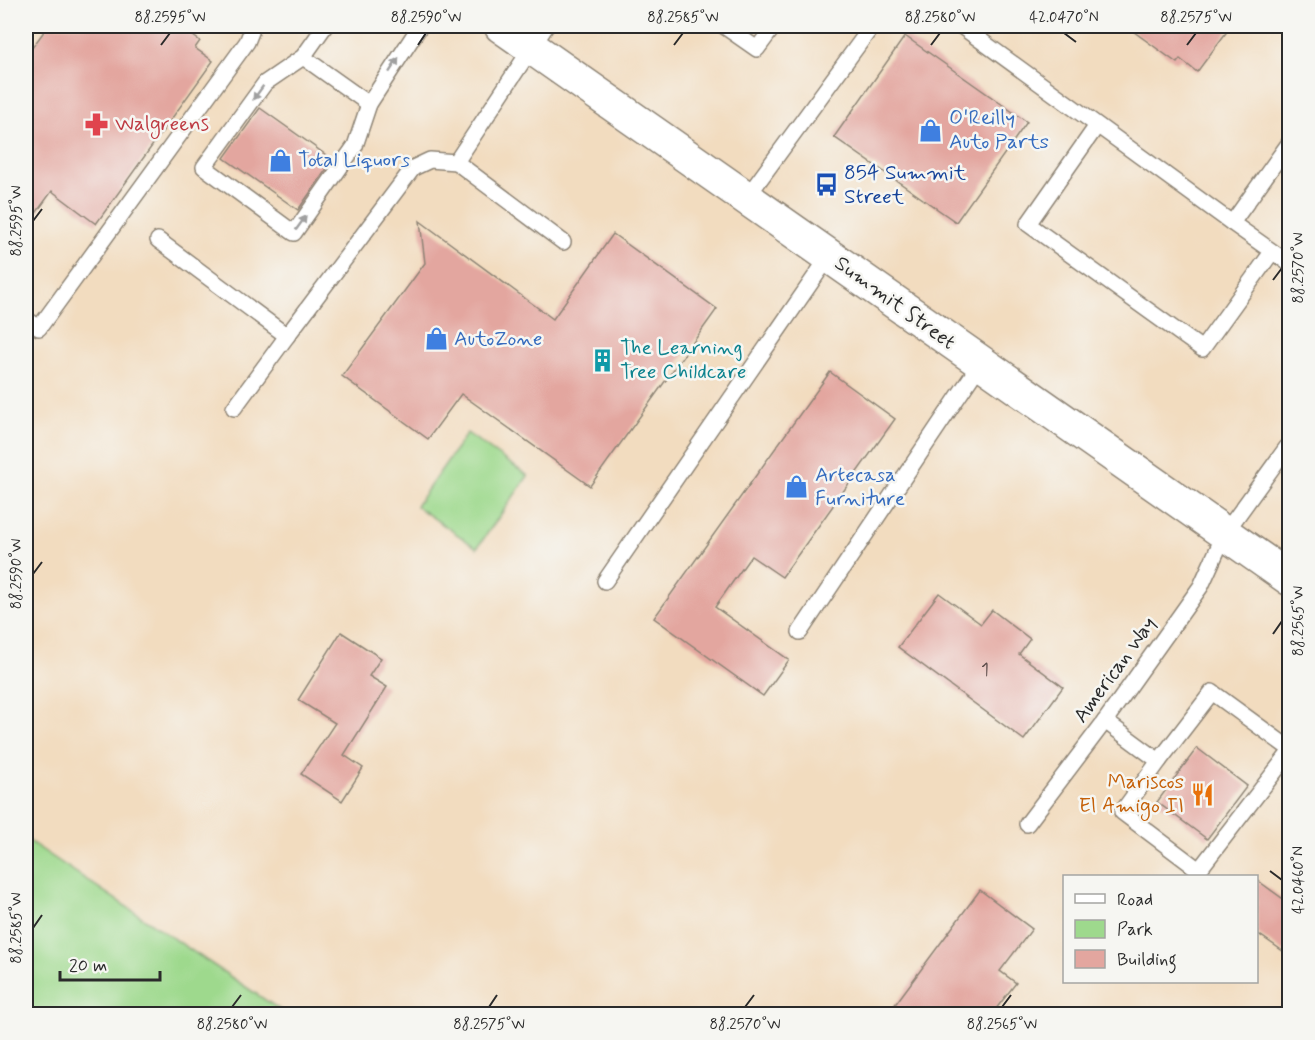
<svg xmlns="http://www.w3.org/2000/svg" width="1315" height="1040" viewBox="0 0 1315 1040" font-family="Mynerve,sans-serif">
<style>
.green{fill:#9ed98d;stroke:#64825c;stroke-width:1.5}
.building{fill:#e3a69f}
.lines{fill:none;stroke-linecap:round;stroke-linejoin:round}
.service-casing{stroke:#8e8475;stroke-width:18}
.secondary-casing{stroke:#8e8475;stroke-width:36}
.service{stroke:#fff;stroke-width:15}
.secondary{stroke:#fff;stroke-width:33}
.oneway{fill:#a0a0a0}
.ticks{fill:none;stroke:#2b2b2b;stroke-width:2}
.labels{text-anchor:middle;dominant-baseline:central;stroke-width:5;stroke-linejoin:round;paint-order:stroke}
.number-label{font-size:18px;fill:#594a48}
.shop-label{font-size:21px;fill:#366cbe;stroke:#f6f6f2;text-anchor:start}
.health-label{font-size:21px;fill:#be3a42;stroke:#f6f6f2;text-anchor:start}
.transit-label{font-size:21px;fill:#164399;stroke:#f6f6f2;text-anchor:start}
.street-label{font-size:21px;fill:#2b2b2b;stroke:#f6f6f2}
.culture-label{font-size:21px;fill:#0d838f;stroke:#f6f6f2;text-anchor:start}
.food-label{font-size:21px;fill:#c56008;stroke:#f6f6f2;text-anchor:end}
.neatline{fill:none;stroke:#2b2b2b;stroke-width:2}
.ticks-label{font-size:15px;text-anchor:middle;fill:#2b2b2b}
</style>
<rect width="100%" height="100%" fill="#f6f6f2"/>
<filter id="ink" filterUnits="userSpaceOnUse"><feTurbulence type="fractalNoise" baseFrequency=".0167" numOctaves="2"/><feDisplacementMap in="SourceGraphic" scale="12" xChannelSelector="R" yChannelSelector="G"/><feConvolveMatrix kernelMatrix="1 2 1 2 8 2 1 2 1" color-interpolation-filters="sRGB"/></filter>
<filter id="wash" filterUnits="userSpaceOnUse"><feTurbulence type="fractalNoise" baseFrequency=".008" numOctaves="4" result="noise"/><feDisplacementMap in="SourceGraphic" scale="24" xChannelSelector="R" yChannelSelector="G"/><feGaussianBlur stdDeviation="1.35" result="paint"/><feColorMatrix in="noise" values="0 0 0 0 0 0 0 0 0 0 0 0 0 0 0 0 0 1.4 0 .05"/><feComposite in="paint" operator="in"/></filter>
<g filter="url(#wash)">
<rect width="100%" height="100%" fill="#f2dcbf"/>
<g class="green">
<polygon points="467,433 528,476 477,548 416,506"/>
<polygon points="26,839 286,1014 26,1014"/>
</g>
<g id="blocks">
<g class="building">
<polygon points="48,26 179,26 200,41 195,48 213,61 96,224 52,191 26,227 26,56"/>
<polygon points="1126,26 1231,26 1197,72 1180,59 1177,63"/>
<polygon points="905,36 1027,122 956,222 834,137"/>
<polygon points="260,108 333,160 298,210 224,158"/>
<polygon points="420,221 553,319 613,234 717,309 590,486 461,394 428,439 342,376 425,263"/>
<polygon points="830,372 895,419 782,577 751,556 715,607 789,660 763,696 654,618"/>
<polygon points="939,593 981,624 992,610 1030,639 1019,654 1063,687 1024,740 898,647"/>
<polygon points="341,632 381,658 369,676 387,687 344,755 363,768 342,801 301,774 335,723 298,700"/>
<polygon points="1197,748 1247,786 1207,839 1157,802"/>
<polygon points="1257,880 1290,904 1290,956 1257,933"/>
<polygon points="980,890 1032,929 1000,971 1016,983 992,1014 888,1014"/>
</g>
</g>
</g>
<g filter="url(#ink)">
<use href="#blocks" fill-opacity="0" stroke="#8e8475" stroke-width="1.5"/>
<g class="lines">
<defs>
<g id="service">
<polyline points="325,26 303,57 265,83 204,167 294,233 355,146 369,104 420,26"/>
<polyline points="724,26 757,49 774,26"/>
<polyline points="961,26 1232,223"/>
<polyline points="303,57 369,104"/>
<polyline points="1096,127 1028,224 1202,349 1272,252"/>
<polyline points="1290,142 1232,223 1290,264"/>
<polyline points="456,162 563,242"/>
<polyline points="747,197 872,26"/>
<polyline points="158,240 287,336 413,168 430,160 456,162 546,26"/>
<polyline points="26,319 39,328 247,42 251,32 250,26"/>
<polyline points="234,408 287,336"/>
<polyline points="605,581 830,255"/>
<polyline points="800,632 980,364"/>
<polyline points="1105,721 1159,761 1122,812 1199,870 1290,752"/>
<polyline points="1159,761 1212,692 1290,749"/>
<polyline points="1027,824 1105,721 1201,586 1225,533 1290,443"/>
</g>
<polyline id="secondary" points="501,26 1290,579"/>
</defs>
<use href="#service" class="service-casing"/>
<use href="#secondary" class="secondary-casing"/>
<use href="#service" class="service"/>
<use href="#secondary" class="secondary"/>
</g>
<defs><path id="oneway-solid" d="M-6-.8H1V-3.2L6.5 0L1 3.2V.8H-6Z" transform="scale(1.5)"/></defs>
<g class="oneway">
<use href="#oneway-solid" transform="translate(394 65) rotate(-57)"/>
<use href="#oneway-solid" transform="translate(258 93) rotate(126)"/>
<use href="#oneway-solid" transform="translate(301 223) rotate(-54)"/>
</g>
</g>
<path class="ticks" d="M1064 33 1076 42M161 45 170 33M418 45 426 33M674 45 683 33M931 45 940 33M1187 45 1196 33M33 221 42 209M1273 280 1282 268M33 574 42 562M1273 634 1282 621M1270 871 1282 880M33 928 42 915M232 1007 241 995M489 1007 497 995M745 1007 754 995M1002 1007 1011 995"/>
<defs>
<symbol id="pharmacy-bare" viewBox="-9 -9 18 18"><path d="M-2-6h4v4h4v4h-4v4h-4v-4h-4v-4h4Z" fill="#e0444e" stroke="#f6f6f2" stroke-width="2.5" paint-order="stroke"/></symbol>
<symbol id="shop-bare" viewBox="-9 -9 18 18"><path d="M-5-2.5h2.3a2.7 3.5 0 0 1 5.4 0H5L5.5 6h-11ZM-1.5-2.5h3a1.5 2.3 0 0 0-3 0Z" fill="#3f7fe0" stroke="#f6f6f2" stroke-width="2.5" paint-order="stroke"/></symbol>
<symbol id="bus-bare" viewBox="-9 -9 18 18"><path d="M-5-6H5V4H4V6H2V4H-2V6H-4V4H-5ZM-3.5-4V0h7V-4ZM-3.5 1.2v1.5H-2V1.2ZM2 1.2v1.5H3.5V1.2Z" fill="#1a4fb4" stroke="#f6f6f2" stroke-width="2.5" paint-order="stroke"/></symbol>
<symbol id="building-bare" viewBox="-9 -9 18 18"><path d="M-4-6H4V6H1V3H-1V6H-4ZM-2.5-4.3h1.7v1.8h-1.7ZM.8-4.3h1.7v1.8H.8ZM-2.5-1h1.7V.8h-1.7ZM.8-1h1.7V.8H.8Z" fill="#0f9aa8" stroke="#f6f6f2" stroke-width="2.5" paint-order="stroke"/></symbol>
<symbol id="restaurant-bare" viewBox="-9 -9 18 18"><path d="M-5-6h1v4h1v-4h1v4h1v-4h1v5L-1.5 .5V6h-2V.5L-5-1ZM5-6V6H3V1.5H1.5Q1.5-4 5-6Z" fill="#e8710a" stroke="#f6f6f2" stroke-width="2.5" paint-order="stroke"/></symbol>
</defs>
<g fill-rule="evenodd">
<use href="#pharmacy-bare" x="80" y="108" width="33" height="33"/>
<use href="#shop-bare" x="914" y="114" width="33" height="33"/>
<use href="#shop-bare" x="264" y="144" width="33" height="33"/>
<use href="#bus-bare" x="810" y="168" width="33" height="33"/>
<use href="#shop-bare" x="420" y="322" width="33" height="33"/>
<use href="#building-bare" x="586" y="344" width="33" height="33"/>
<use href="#shop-bare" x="780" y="470" width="33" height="33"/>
<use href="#restaurant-bare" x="1186" y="778" width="33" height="33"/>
</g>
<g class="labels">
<g class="number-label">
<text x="985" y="670">1</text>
</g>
<g class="shop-label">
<text x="949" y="118">O'Reilly<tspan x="949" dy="24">Auto Parts</tspan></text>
<text x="298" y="160">Total Liquors</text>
<text x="454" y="339">AutoZone</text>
<text x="815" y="475">Artecasa<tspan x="815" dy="24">Furniture</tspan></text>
</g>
<g class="health-label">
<text x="115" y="124">Walgreens</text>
</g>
<g class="transit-label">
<text x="844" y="173">854 Summit<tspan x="844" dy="24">Street</tspan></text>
</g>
<g class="street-label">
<text transform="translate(895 303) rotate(36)">Summit Street</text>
<text transform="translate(1115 670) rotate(-54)">American Way</text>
</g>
<g class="culture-label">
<text x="620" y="348">The Learning<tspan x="620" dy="24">Tree Childcare</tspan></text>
</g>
<g class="food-label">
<text x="1184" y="782">Mariscos<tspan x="1184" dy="24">El Amigo II</tspan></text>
</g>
</g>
<rect width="1315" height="1040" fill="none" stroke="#f6f6f2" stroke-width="66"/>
<rect x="1063" y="875" width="195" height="108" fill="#f6f6f2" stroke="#a5a5a2" stroke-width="1.5"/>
<rect x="1075" y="894" width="30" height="9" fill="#ffffff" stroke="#a5a5a2" stroke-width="1.5"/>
<text x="1117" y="905" font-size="18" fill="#2b2b2b">Road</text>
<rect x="1075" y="920" width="30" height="18" fill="#9ed98d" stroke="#a5a5a2" stroke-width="1.5"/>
<text x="1117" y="935" font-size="18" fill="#2b2b2b">Park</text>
<rect x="1075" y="950" width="30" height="18" fill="#e3a69f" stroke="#a5a5a2" stroke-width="1.5"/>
<text x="1117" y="965" font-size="18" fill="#2b2b2b">Building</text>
<path d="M60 971v9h100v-9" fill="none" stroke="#2b2b2b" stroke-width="3"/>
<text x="69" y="971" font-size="18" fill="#2b2b2b" stroke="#f6f6f2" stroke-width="4.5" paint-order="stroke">20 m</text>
<rect x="33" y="33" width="1249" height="974" class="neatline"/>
<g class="ticks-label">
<text x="170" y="22">88.2595°W</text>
<text x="426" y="22">88.2590°W</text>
<text x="683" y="22">88.2585°W</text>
<text x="940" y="22">88.2580°W</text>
<text x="1064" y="22">42.0470°N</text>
<text x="1196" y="22">88.2575°W</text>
<text transform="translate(16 221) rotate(-90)" y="5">88.2595°W</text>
<text transform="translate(1298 268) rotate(-90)" y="5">88.2570°W</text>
<text transform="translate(16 574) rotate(-90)" y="5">88.2590°W</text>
<text transform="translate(1298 621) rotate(-90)" y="5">88.2565°W</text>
<text transform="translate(1298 880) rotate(-90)" y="5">42.0460°N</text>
<text transform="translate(16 928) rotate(-90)" y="5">88.2585°W</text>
<text x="232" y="1029">88.2580°W</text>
<text x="489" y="1029">88.2575°W</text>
<text x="745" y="1029">88.2570°W</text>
<text x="1002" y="1029">88.2565°W</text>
</g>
</svg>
